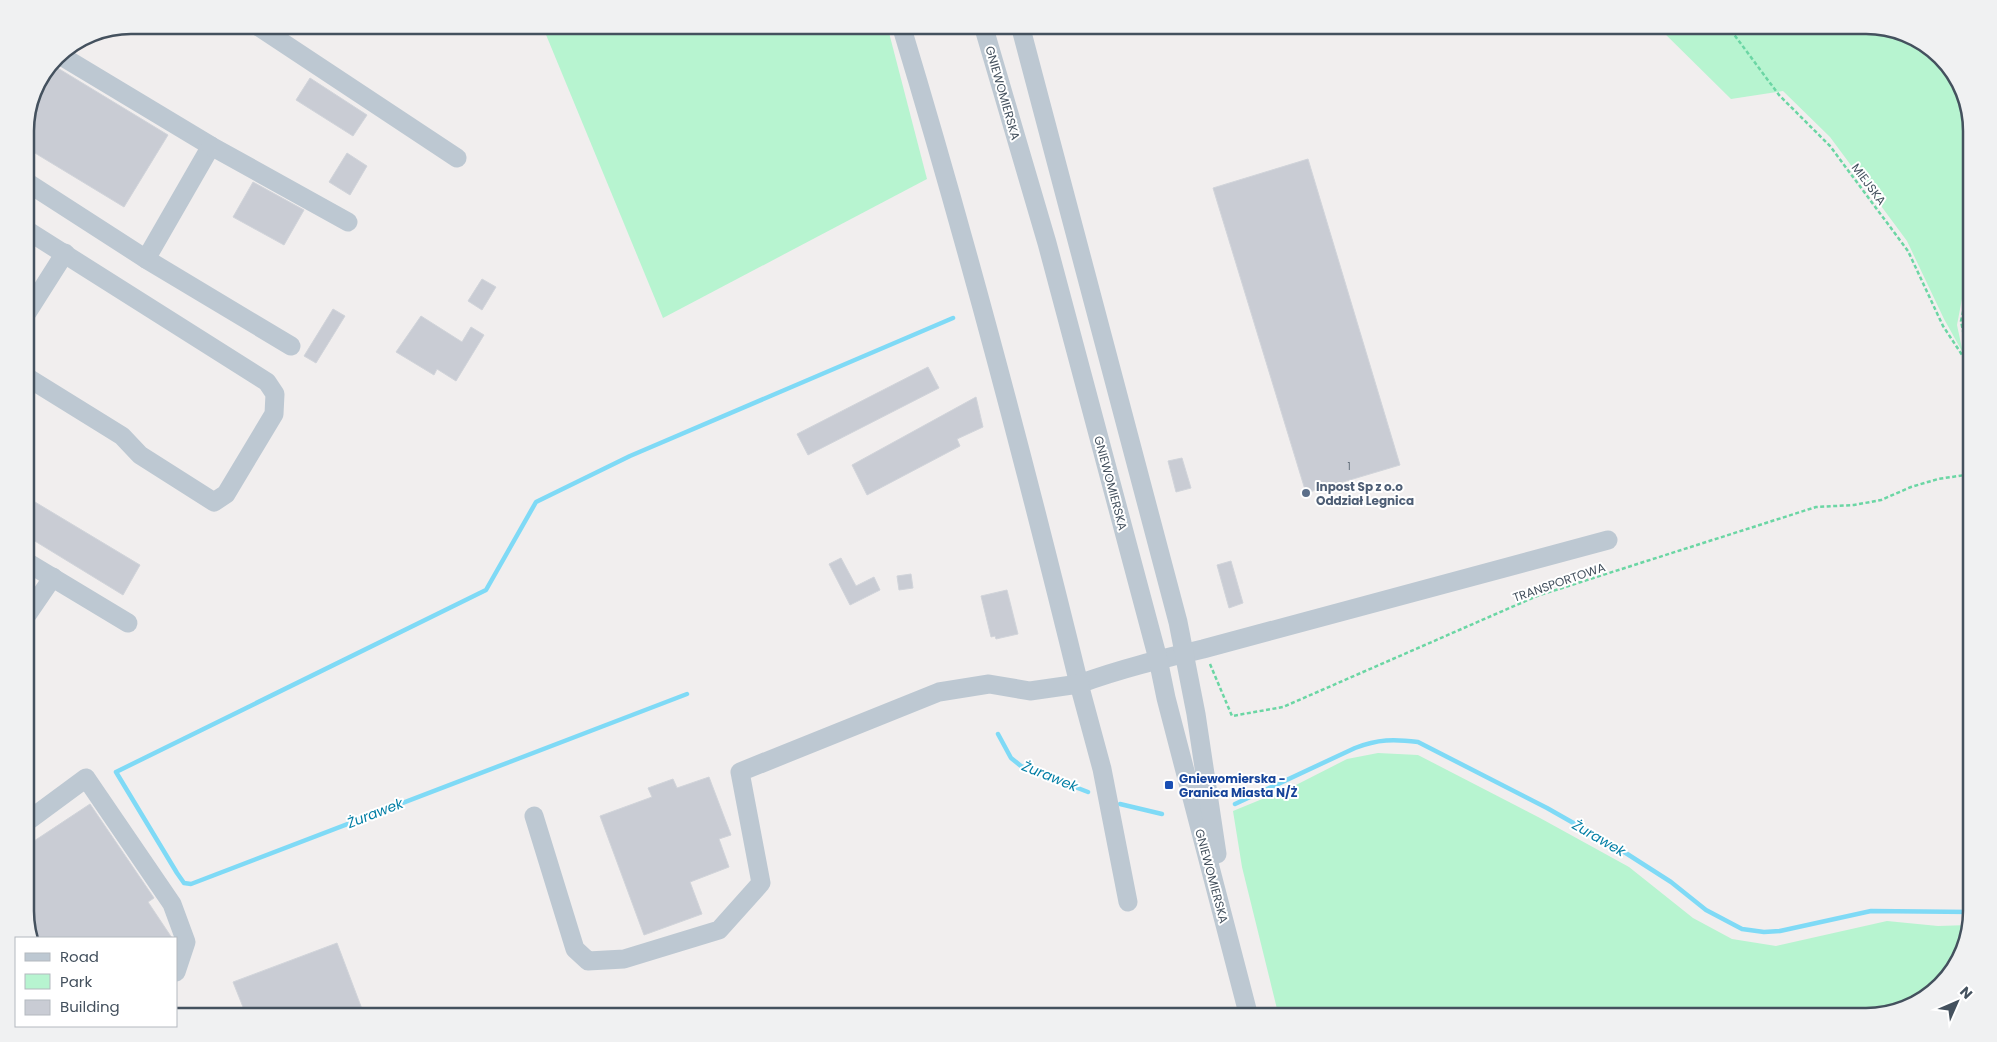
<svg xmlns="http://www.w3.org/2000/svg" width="1997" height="1042" viewBox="0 0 1997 1042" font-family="Poppins,sans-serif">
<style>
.green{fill:#b7f4d0}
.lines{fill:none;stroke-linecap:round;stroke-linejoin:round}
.stream{stroke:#7fdaf6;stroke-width:4.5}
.building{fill:#c9ccd4;stroke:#d1d4da}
.path{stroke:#6bd6a4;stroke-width:2.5;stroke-dasharray:4 2.5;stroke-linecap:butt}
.minor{stroke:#bdc8d2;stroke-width:19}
.service-dot{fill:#5c6f8a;stroke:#fff;stroke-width:2}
.transit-dot{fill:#1a4fb4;stroke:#fff;stroke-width:2}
.labels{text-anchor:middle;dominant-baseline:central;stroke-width:4;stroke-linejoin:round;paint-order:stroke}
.number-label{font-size:10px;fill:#65707c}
.street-label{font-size:12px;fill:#44515e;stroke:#fff}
.service-label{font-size:12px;font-weight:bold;fill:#4e5e75;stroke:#fff;text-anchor:start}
.transit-label{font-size:12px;font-weight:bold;fill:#164399;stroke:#fff;text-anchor:start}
.water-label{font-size:14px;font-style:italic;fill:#027ea5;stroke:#fff}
.rim{fill:none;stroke:#44515e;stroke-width:2.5}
</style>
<rect width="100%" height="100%" fill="#f1eeee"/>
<g class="green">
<polygon points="542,25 887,25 927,179 663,318"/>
<polygon points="1656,25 1866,25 1913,36 1954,72 1972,125 1972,257 1969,262 1957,325 1963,353 1944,319 1907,241 1830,137 1783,91 1731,99"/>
<polygon points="1378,753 1418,755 1540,818 1629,867 1693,918 1732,939 1776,946 1887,921 1938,926 1969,925 1961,958 1919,1003 1866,1017 1279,1017 1242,867 1233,811 1294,786 1347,759"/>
</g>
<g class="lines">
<g class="stream">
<polyline points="687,694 191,884 184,883 177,873 116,772 486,590 536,502 630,456 953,318"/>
<polyline points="998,734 1011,758 1021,766 1088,792"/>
<polyline points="1120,804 1162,814"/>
<path d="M1235 804 1355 748C1378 739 1394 739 1418 742L1547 808 1621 850 1671 882 1706 910 1742 929 1764 932 1780 931 1871 911 1972 912"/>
</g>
</g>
<g class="building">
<polygon points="51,64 168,135 124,207 25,147 25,125 33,90"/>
<polygon points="310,78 367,115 353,136 296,100"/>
<polygon points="347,153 367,166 350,195 329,182"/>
<polygon points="1308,159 1400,465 1306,493 1213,188"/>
<polygon points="253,182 304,210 284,245 233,217"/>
<polygon points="482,279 496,287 482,310 468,301"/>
<polygon points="333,309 345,316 316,363 304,356"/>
<polygon points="421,316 462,342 471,327 484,335 456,381 437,369 434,375 396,352"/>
<polygon points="928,367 939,388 808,455 797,434"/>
<polygon points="976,397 983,427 957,439 960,446 867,495 852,465"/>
<polygon points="1182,458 1191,488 1176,492 1168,461"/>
<polygon points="25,496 140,565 123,595 25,535"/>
<polygon points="841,558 856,586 874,577 880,590 850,605 829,564"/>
<polygon points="1231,561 1243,603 1229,608 1217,565"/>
<polygon points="911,574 913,588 899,590 897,576"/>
<polygon points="1007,590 1018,634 996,639 995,636 991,637 981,596"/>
<polygon points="709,777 731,835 719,839 729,867 690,882 702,914 644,935 600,816 652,797 648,788 673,779 677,788"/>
<polygon points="90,804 154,898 148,902 172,938 32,938 25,918 25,847"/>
<polygon points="337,943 365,1017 247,1017 233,982"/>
</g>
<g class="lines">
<g class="path">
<polyline points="1727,25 1779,95 1830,146 1908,251 1943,326 1972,370"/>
<polyline points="1970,366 1961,321 1972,272"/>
<polyline points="1210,664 1232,716 1283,707 1537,596 1816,507 1854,505 1881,500 1911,487 1938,479 1972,474"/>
</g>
<g class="minor">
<polyline points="256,25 457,158"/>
<path d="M901 25C967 243 1025 463 1079 684 1120 669 1161 659 1203 649L1608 540"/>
<polyline points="983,25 1047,243 1158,659 1166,698 1249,1017"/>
<polyline points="1020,25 1178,622 1196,714 1217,854"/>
<polyline points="58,54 211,146 146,259"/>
<polyline points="211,146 348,222"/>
<polyline points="25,181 146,259 291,346"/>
<polyline points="25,229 267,382 275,394 274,414 226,494 214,502 140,455 122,436 30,379"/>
<polyline points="25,316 65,253"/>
<polyline points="25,561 128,623"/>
<polyline points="25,618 53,577"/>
<polyline points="534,816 575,949 588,961 624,959 719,930 761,883 740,772 939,692 989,684 1030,691 1079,684 1102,769 1128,902"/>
<polyline points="25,823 86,778 172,904 186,942 176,972"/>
</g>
</g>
<circle class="service-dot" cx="1306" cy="493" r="5"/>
<rect class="transit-dot" x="1164" y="780" width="10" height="10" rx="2.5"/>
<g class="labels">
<g class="number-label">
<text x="1349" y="466">1</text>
</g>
<g class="street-label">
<text transform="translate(1003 93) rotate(74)">GNIEWOMIERSKA</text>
<text transform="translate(1869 184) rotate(53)">MIEJSKA</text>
<text transform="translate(1111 483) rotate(75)">GNIEWOMIERSKA</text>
<text transform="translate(1559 582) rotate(-19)">TRANSPORTOWA</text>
<text transform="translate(1212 876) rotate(75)">GNIEWOMIERSKA</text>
</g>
<g class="service-label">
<text x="1316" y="486">Inpost Sp z o.o<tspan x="1316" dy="14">Oddział Legnica</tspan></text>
</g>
<g class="transit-label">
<text x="1179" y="778">Gniewomierska -<tspan x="1179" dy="14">Granica Miasta N/Ż</tspan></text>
</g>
<g class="water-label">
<text transform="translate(1050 776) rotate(22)">Żurawek</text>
<text transform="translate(375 813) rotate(-21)">Żurawek</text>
<text transform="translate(1599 838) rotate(30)">Żurawek</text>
</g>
</g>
<path d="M0 0H1997V1042H0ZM131 34H1866A97 97 0 0 1 1963 131V911A97 97 0 0 1 1866 1008H131A97 97 0 0 1 34 911V131A97 97 0 0 1 131 34Z" fill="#f0f1f2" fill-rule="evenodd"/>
<path class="rim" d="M131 34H1866A97 97 0 0 1 1963 131V911A97 97 0 0 1 1866 1008H131A97 97 0 0 1 34 911V131A97 97 0 0 1 131 34Z"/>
<rect x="15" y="937" width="162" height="90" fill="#ffffff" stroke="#b4b9bf"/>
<rect x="25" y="953" width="25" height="8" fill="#bdc8d2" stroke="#b4b9bf"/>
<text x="60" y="962" font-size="15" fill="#44515e">Road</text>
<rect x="25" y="974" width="25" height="15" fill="#b7f4d0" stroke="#b4b9bf"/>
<text x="60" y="987" font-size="15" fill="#44515e">Park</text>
<rect x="25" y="1000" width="25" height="15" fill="#c9ccd4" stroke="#b4b9bf"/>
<text x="60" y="1012" font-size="15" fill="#44515e">Building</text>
<g transform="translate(1957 1002) rotate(45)" stroke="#ffffff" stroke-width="4" paint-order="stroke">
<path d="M0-4L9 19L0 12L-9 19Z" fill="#44515e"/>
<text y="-8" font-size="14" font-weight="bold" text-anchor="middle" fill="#44515e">N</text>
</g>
</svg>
